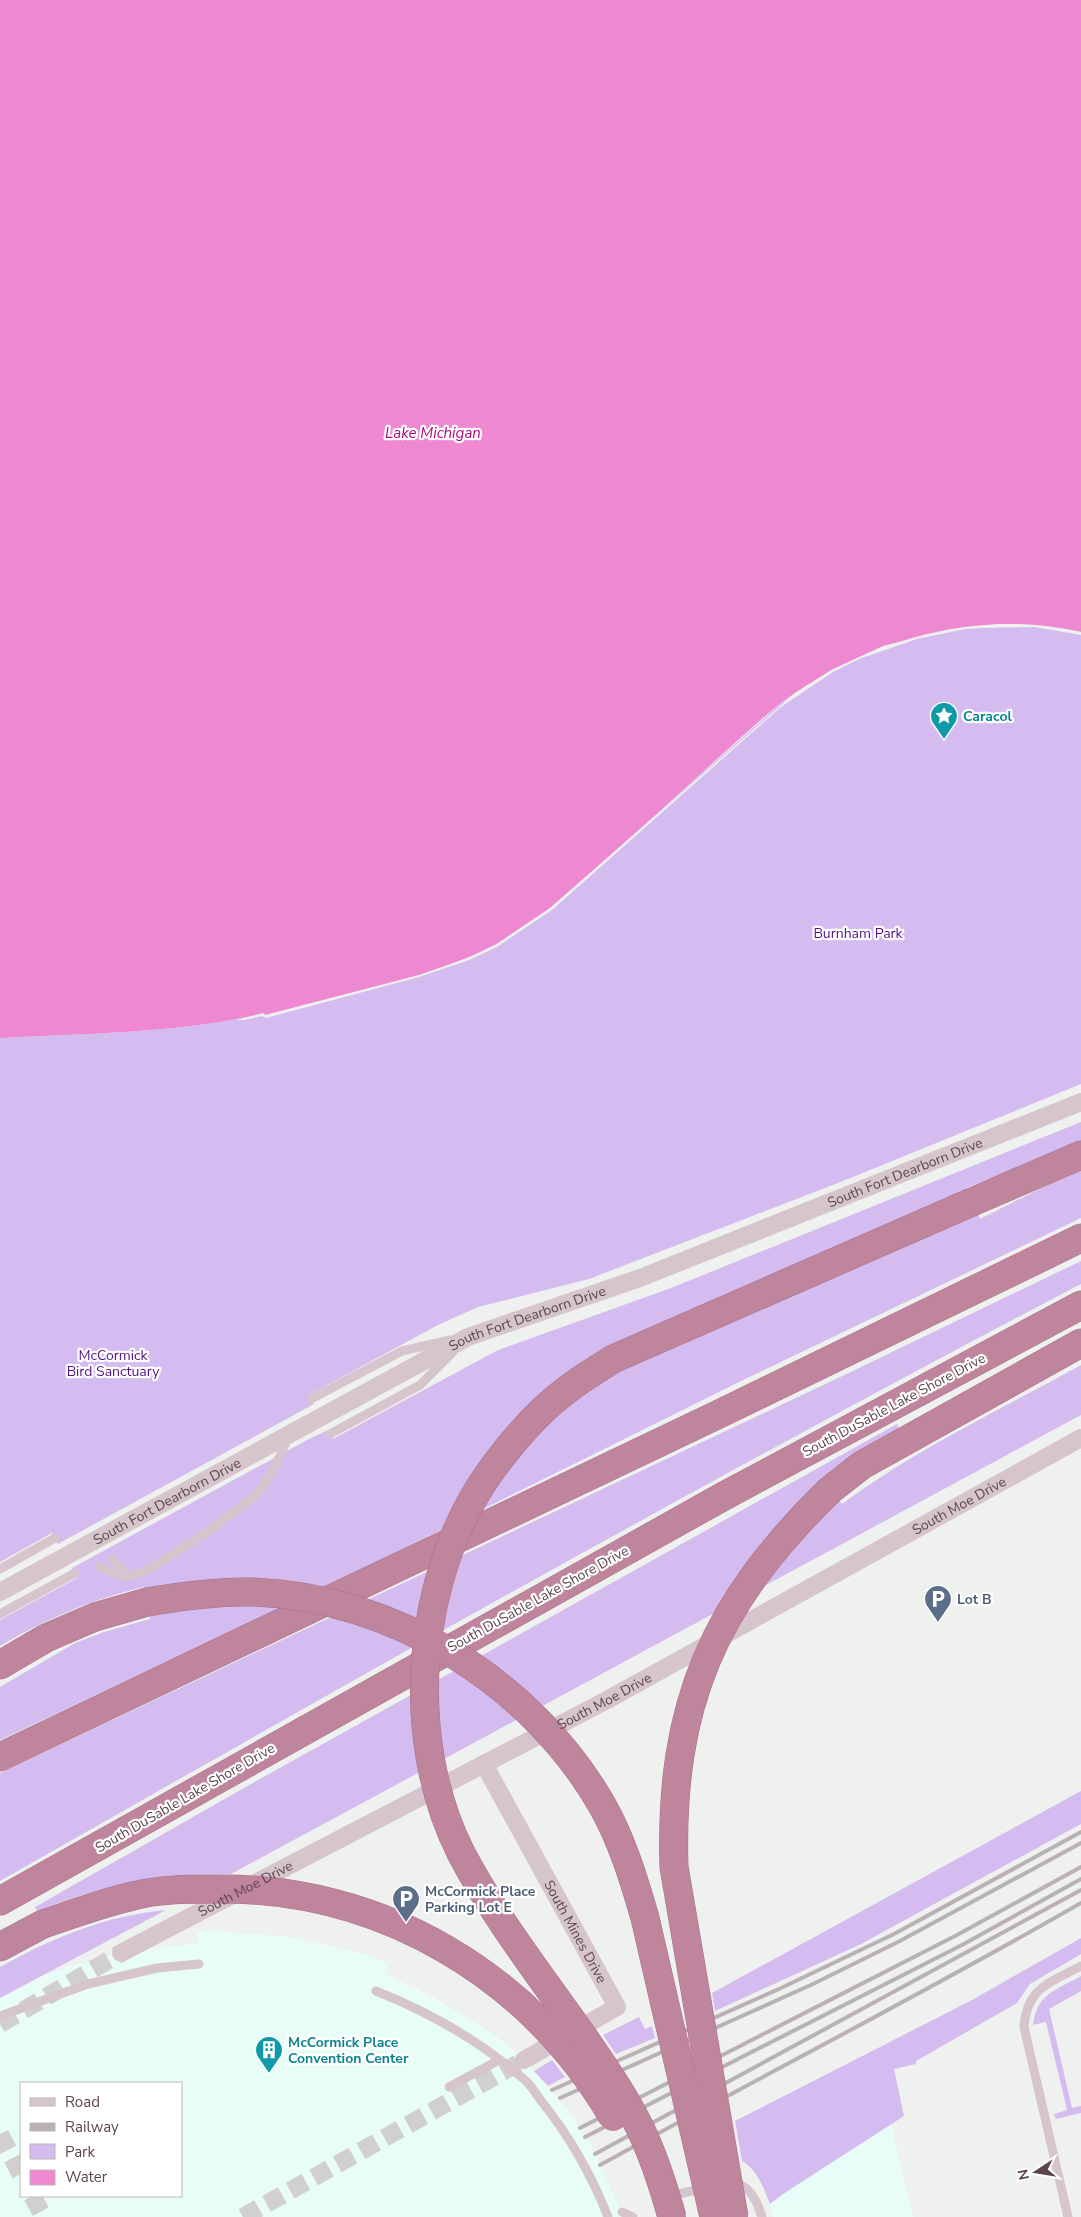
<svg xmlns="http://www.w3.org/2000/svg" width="1081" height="2217" viewBox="0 0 1081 2217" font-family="'Nunito Sans',sans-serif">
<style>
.commercial{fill:#e8fcf8;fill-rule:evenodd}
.green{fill:#d4bcf0}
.water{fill:#ee88d1}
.pier{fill:#eff1ef}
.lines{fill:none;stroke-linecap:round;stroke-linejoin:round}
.minor-tunnel{stroke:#d2cfcf;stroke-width:18;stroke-dasharray:18 9;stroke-linecap:butt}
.motorway-casing{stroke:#ab7088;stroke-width:29}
.service{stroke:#d6c5cd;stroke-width:9}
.minor{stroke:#d6c5cd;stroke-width:18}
.motorway{stroke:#bf859d;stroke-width:28}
.rail{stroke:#b9b1b3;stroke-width:4}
.motorway-bridge-casing{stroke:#ab7088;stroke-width:29;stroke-linecap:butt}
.motorway-bridge{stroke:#bf859d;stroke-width:28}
.labels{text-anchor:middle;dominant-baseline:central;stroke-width:4.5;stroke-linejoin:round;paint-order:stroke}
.culture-label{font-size:14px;font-weight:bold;fill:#0d838f;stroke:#fff;text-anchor:start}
.park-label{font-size:14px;fill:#531480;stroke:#fff}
.street-label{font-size:14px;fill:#5d4650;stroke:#fff}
.service-label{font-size:14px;font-weight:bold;fill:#4e5e75;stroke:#fff;text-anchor:start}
.water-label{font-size:15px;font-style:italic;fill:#ad097e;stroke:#fff}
</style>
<rect width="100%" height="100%" fill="#eff1ef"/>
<g class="commercial">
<path d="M219 1931 290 1937 365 1954 388 1964 384 1973 433 1997 492 2033 524 2060 573 2116 591 2145 624 2217H0V1998L34 1979 64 1968 121 1953 198 1943V1932ZM21 2083H181V2196H21Z"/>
<polygon points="891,2123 913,2217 773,2217 770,2204 783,2194"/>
</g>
<g class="green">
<path d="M1035 625 1081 632V1084L838 1183 589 1279 478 1307 438 1325 309 1395 314 1404 58 1544 52 1533 0 1562V1038C88 1033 178 1034 264 1013L265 1015 441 969 468 958 523 928 550 908 779 705 831 670 883 646 946 630Z"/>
<path d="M1081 1122V1142L966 1188 980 1219 1081 1168V1218L739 1382 338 1581 0 1740V1687L75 1643 104 1632 150 1619 144 1587C93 1599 45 1619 0 1646V1620L77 1578 72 1568 309 1439 328 1430 333 1439 498 1350 671 1288Z"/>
<path d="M1081 1261V1284C716 1475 358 1677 0 1881V1773L836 1379Z"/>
<path d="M1081 1365V1415L231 1874C163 1873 99 1886 37 1911L35 1907 251 1784 897 1424 899 1428 854 1454 821 1479 842 1504C916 1449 1000 1410 1081 1365Z"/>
<polygon points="1081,1791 1081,1824 861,1944 715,2011 712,1993"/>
<path d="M166 1910 0 1998V1967C51 1938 108 1915 166 1910Z"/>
<path d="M1081 1938V1954L1030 1984 1017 2003 916 2061V2064L894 2069 904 2116 783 2194 770 2204C764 2189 757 2169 742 2161L735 2121 972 2000Z"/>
<path d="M1081 1976V1991L1049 2009 1072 2108 1081 2106V2113L1056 2119 1054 2114 1067 2110 1046 2022 1033 2025C1037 1993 1055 1991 1081 1976Z"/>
<polygon points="639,2017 645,2029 652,2026 655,2038 616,2054 603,2035"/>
<polygon points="552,2060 565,2077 548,2086 534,2071"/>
</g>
<path class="water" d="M0 0H1081V632C982 609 878 637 795 693 771 709 749 731 727 750 686 787 646 824 605 860 578 884 552 909 522 929 446 978 351 993 265 1016L264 1013C178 1034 88 1033 0 1038Z"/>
<polygon class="pier" points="1001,624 1035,625 1070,630 1081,632 1081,635 1035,627 970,628 917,639 859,659 833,672 781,707 552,910 497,947 469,960 419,977 266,1018 262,1016 244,1020 236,1020 264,1013 265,1015 419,975 468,958 495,945 550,908 794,694 831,670 883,646 946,630"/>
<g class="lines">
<g class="minor-tunnel">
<polyline points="0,2024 121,1953"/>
<polyline points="0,2134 21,2175"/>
<polyline points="32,2196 44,2217"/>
<polyline points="243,2217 524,2060"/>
</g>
<defs>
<g id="motorway">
<polyline points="972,1202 1081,1155"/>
<polyline points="830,1490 862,1465 1081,1343"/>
<polyline points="0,1665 46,1638 95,1617 147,1602"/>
<polyline points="0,1757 717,1415 1081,1238"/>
<polyline points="0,1901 724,1496 1081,1305"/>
<polyline points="0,1947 43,1924"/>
</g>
</defs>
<use href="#motorway" class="motorway-casing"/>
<g class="service">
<polyline points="311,1399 402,1351 450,1340"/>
<polyline points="330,1434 420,1385 453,1352"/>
<polyline points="113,1559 126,1576"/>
<path d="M100 1566C110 1574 122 1578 135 1575 154 1570 248 1505 261 1489 273 1475 280 1454 288 1438"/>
<polyline points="0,1569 55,1538"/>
<polyline points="0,1614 75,1573"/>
<path d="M376 1991C431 2013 482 2042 526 2081 532 2087 537 2095 542 2102 570 2137 592 2176 608 2217"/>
<polyline points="0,2016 88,1984 157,1968 199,1964"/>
<polyline points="449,2087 499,2060"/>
<path d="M732 2182C750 2185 757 2201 762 2217"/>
<polyline points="674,2195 705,2188"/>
<polyline points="622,2212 633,2217"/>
<path d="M1068 2217 1024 2027C1027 1987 1050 1983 1081 1966"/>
</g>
<g class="minor">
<path id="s1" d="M0 1592 468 1337 640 1278 1081 1102"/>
<path id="s2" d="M484 1764 617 2007 524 2060"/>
<path id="s3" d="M121 1953 607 1700 1081 1438"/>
</g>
<use href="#motorway" class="motorway"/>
<g class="rail">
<polyline points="552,2090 779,1989 894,1934 1081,1832"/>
<polyline points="560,2098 813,1984 898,1942 1081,1843"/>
<polyline points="580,2128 957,1935 1081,1867"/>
<polyline points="585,2137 962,1945 1081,1879"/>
<polyline points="595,2154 1081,1890"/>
<path d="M600 2165C760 2077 923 1994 1081 1903"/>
</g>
<defs>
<g id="motorway-bridge">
<path d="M147 1602C182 1596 217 1591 252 1592 395 1597 532 1683 602 1805 622 1840 634 1880 645 1918L714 2217"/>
<path d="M43 1924C73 1914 102 1903 133 1896 160 1889 189 1889 216 1889 381 1887 530 1975 613 2117"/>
<path d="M672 2217C663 2185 653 2153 638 2124 623 2094 604 2067 585 2039 543 1979 495 1918 461 1853 403 1738 415 1577 490 1472 511 1443 538 1411 568 1389 582 1378 598 1369 613 1359L972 1202"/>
<path d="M734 2217 674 1867C669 1704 714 1603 830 1490"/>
</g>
</defs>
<use href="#motorway-bridge" class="motorway-bridge-casing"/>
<use href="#motorway-bridge" class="motorway-bridge"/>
</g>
<defs>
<symbol id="sight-pin" viewBox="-11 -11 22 30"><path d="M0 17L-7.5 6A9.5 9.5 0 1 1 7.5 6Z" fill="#0f9aa8" stroke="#fff"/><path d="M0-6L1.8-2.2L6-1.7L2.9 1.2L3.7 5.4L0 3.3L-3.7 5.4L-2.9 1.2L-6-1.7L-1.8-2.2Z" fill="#fff"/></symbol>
<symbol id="parking-pin" viewBox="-11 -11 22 30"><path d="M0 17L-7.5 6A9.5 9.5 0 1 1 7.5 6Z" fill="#5c6f8a" stroke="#fff"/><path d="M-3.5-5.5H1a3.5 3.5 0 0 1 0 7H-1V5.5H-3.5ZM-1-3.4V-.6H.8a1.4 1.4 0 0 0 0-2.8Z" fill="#fff"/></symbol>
<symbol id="building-pin" viewBox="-11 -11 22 30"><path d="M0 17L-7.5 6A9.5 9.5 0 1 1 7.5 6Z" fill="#0f9aa8" stroke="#fff"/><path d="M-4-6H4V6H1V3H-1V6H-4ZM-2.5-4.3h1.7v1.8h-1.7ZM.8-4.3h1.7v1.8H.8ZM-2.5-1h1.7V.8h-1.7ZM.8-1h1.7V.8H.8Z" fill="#fff"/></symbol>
</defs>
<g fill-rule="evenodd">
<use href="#sight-pin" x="928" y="700" width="32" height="43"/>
<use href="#parking-pin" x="922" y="1583" width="32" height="43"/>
<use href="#parking-pin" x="390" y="1883" width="32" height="43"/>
<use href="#building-pin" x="253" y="2034" width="32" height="43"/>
</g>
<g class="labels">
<g class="culture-label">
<text x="963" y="716">Caracol</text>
<text x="288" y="2042">McCormick Place<tspan x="288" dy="16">Convention Center</tspan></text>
</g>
<g class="park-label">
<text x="858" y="933">Burnham Park</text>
<text x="113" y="1355">McCormick<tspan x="113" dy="16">Bird Sanctuary</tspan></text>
</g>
<g class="street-label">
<text stroke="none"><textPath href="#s1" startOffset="1000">South Fort Dearborn Drive</textPath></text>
<text stroke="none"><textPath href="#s1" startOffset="595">South Fort Dearborn Drive</textPath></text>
<text transform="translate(894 1405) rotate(-28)">South DuSable Lake Shore Drive</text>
<text stroke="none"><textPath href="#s1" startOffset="190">South Fort Dearborn Drive</textPath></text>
<text stroke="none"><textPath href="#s3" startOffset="950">South Moe Drive</textPath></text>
<text transform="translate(538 1599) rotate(-29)">South DuSable Lake Shore Drive</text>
<text stroke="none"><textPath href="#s3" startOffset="545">South Moe Drive</textPath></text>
<text transform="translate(185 1798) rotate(-30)">South DuSable Lake Shore Drive</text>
<text stroke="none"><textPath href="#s3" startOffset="140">South Moe Drive</textPath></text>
<text stroke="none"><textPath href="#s2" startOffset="191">South Mines Drive</textPath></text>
</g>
<g class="service-label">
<text x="957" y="1599">Lot B</text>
<text x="425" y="1891">McCormick Place<tspan x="425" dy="16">Parking Lot E</tspan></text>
</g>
<g class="water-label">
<text x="433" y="433">Lake Michigan</text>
</g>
</g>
<rect x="20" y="2082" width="162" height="115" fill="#ffffff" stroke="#beb5b9"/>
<rect x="30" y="2098" width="25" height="8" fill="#d6c5cd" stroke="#beb5b9"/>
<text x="65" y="2107" font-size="15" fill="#5d4650">Road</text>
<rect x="30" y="2123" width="25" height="8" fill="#b9b1b3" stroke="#beb5b9"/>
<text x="65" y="2132" font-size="15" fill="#5d4650">Railway</text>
<rect x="30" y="2144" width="25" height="15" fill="#d4bcf0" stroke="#beb5b9"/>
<text x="65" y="2157" font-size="15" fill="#5d4650">Park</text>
<rect x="30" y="2170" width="25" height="15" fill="#ee88d1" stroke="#beb5b9"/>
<text x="65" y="2182" font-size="15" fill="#5d4650">Water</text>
<g transform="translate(1036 2172) rotate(258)" stroke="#ffffff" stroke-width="4" paint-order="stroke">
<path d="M0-4L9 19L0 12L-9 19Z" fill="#5d4650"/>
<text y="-8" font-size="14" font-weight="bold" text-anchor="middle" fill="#5d4650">N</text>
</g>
</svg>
